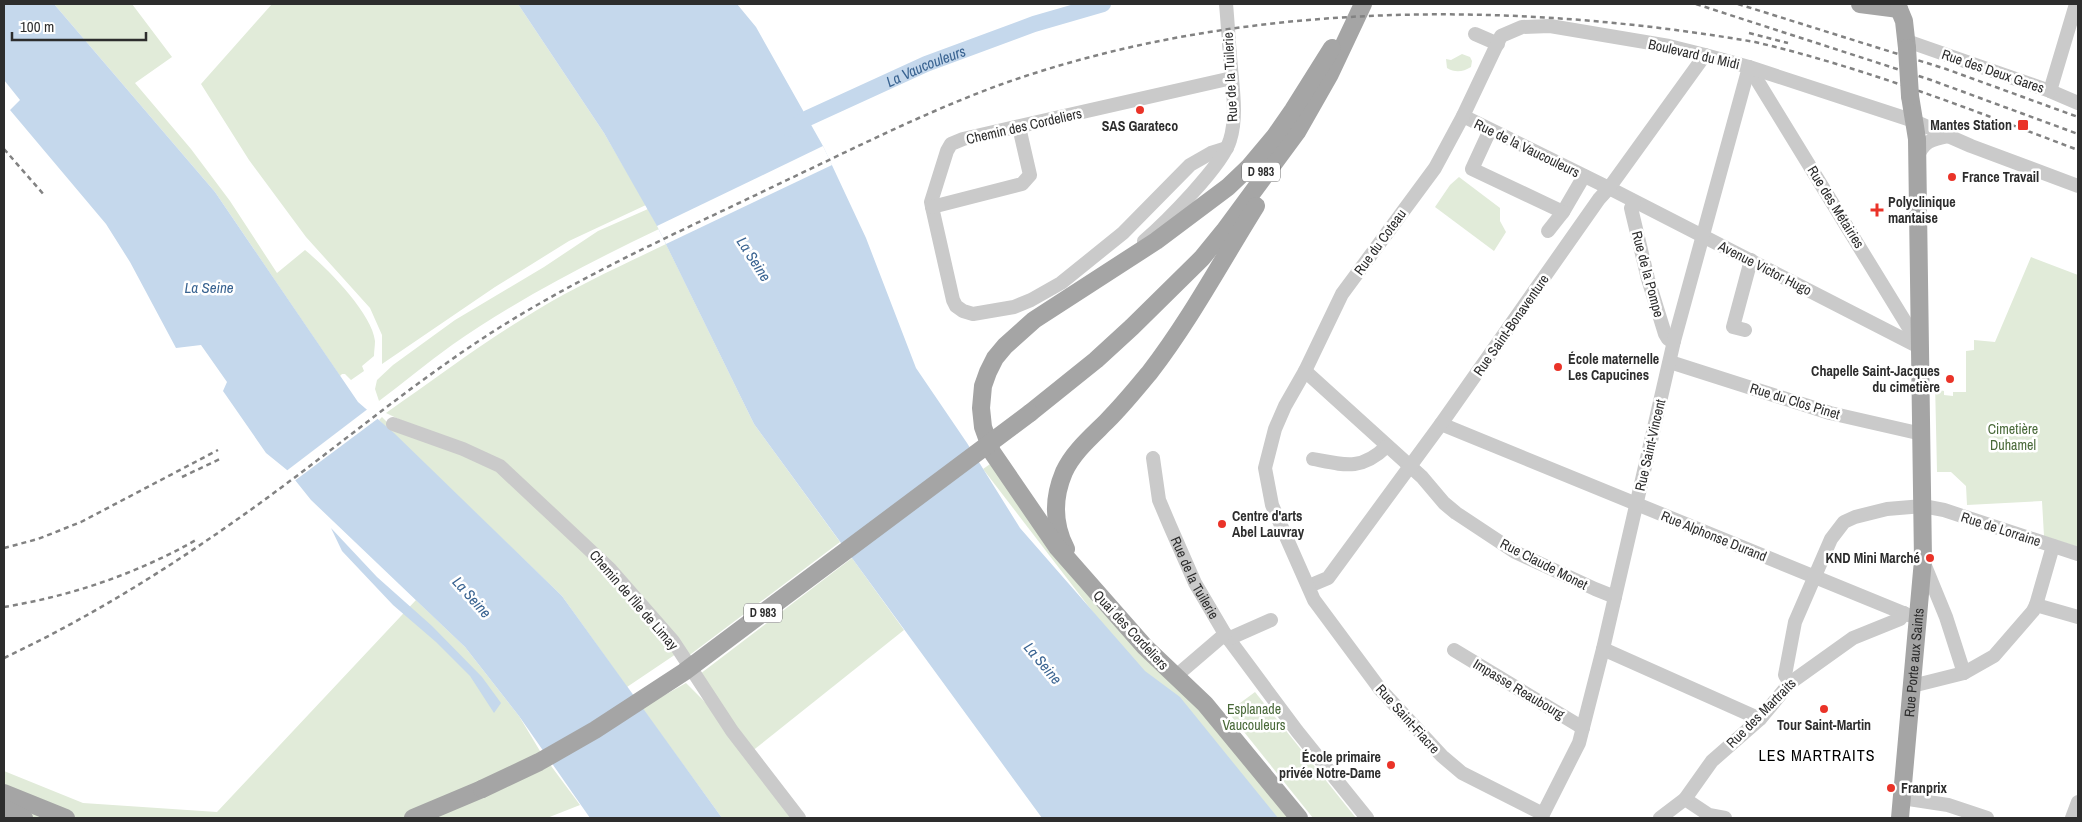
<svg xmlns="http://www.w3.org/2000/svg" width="2082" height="822" viewBox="0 0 2082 822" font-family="'Archivo Narrow',sans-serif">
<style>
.green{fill:#e1ebd9}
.water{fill:#c5d8ec}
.pier{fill:#fff}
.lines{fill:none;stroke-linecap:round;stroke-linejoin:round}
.river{stroke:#c5d8ec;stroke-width:16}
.minor{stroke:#cacaca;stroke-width:14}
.major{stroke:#a5a5a5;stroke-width:18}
.rail{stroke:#828282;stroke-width:2.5;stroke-dasharray:5 4;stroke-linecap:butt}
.major-bridge{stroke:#a5a5a5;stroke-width:18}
.poi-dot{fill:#ea3328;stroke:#fff;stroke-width:2}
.labels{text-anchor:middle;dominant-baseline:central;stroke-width:5;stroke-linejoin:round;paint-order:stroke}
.shield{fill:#fff;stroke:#6c6c6c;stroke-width:1}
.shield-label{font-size:12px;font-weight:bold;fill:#2d2d2d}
.street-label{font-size:14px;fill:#2d2d2d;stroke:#fff}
.poi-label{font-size:14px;font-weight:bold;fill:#2d2d2d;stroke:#fff;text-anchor:start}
.park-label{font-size:14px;fill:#496939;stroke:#fff}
.water-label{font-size:15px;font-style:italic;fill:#396391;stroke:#fff}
.quarter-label{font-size:16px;letter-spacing:1px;fill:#000;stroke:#fff}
</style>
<rect width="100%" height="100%" fill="#fff"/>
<g class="green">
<path d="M54 4H132L172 57 135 83 191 149 230 201 277 273 305 250C326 267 372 313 375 341 375 346 374 351 374 356L362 366 364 371 351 380 345 374H342L340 376 215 192Z"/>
<polygon points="272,4 518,4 604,133 646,205 569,241 495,287 382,364 382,335 370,308 306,237 249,160 201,84"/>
<path d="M1462 54 1470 57 1472 61 1471 67C1463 72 1455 73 1447 68L1446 59 1451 60Z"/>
<polygon points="1459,177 1500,208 1500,221 1506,232 1494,251 1435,207 1450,185"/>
<path d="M648 209 659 229C588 263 516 300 452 345 427 363 403 383 379 401L375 389 377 380 393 365 455 320 544 267 598 231Z"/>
<path d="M666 244 754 424 840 542 687 657 517 476 386 413C436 378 485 341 537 310 578 285 623 265 666 244Z"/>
<polygon points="2031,257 2078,275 2078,547 2044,536 2042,501 1967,505 1966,486 1951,472 1937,472 1935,382 1939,390 1944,391 1944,395 1953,396 1953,392 1966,392 1966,351 1974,350 1974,340 1995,342"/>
<polygon points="382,417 387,422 498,471 592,557 676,654 627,687 562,596 379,420"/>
<polygon points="993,462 1278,805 1288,818 1270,818 1109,633 983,469"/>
<polygon points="852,558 904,630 751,752 700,674"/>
<polygon points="416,600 465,647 519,716 540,751 580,805 547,818 4,818 4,771 83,803 217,812"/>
<polygon points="686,683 706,703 793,818 722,818 642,708"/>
<polygon points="1255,692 1356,818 1313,818 1228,712"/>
</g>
<g class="water">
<polygon points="4,4 54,4 215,192 358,402 394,433 562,596 722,818 590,818 519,716 465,647 311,500 287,470 266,453 223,391 227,382 201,345 176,348 130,262 106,224 10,110 20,100 4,80"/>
<polygon points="518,4 737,4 756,27 823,146 866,238 916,368 967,443 1020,528 1145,671 1180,697 1278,818 1042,818 754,424 657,226 604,133"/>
<polygon points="331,528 377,577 432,626 482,677 501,703 494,713 470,676 436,642 393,605 342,551"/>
</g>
<g class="pier">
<polygon points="823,146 832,165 666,244 657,226"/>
<polygon points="369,408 380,417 293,482 285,472"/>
</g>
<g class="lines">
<path class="river" id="s1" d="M790 129 808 118 926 64 1034 24 1103 4"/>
<g class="minor">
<polyline points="1475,34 1498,44"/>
<polyline points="1907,41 2050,91 2078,103"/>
<polyline points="1749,67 1920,346"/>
<polyline points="2050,91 2076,4"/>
<polyline points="1463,116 1609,188 1921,348"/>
<polyline points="1490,130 1472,169 1563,212 1584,176"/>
<polyline points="1227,148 1211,153 1190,165 1123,233 1061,283 1031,300 1014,307 973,314 963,311 956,306 953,300 932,207 931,202 947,151 951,144 963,139 1232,78"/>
<path d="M1917 158C1923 142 1931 139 1948 136"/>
<polyline points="1634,203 1631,208 1648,279 1665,334 1668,339 1674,341"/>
<polyline points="932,207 1022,184 1030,175 1019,127"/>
<polyline points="1548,231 1563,212"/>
<path d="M1144 241C1165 223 1223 165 1230 140 1237 118 1233 91 1231 68 1229 47 1228 25 1226 4"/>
<polyline points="1745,330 1733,327 1751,260"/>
<polyline points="1670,362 1830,413 1922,434"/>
<polyline points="1305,371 1422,477 1444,503 1456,513 1515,552 1595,589 1615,597"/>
<polyline points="393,424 463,449 500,466 610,569 673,641 732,731 799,818"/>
<polyline points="1441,424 1908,615 1917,617"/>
<path id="s2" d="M1153 458 1159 500 1170 526 1195 583 1225 634 1297 731 1367 818"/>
<path d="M1313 459C1344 465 1361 471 1386 447"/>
<polyline points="1923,561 1946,617 1964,673"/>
<polyline points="1309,586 1328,578 1441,424 1599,199 1609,188 1705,55"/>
<polyline points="2036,605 2053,546"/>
<polyline points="1228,639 1271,620"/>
<polyline points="1603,649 1760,719"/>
<polyline points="1454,650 1583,728"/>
<polyline points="1176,676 1225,634"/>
<polyline points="1790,683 1785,675 1795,622 1831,539 1844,522 1855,517 1887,509 1923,506 1944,510 2078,554"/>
<polyline points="1912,686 1964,673 1994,656 2033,611 2036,605 2078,617"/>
<polyline points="1902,798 1948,805 1987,818"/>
<polyline points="1685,799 1709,815 1725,818"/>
<polyline points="1543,814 1462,773 1442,756 1380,689 1314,600 1272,505 1265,468 1275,429 1285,406 1305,371 1342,294 1435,168 1463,116 1501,36 1522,27 1550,26 1669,46 1705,55 1749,67 1914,121 1971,146 2078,186"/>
<polyline points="1541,818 1579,743 1603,649 1674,341 1749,67"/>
<polyline points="1660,818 1685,799 1712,761 1760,719 1790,683 1853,638 1900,619 1904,613"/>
<polyline points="2072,818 2078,802"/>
</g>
<g class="major">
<polyline points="1860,4 1899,9"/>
<polyline points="1899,9 1904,21 1907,48"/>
<polyline points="1030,413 1096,360 1132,327 1202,258 1224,231 1297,132 1330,74 1363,4"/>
<path d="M1066 549C1053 524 1053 498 1064 472 1073 452 1092 436 1107 421 1123 405 1136 389 1150 372 1190 320 1221 262 1256 206"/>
<polyline points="4,793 66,818"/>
<polyline points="4,808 24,818"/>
<polyline points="413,818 482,789"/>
<polyline points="1299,818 1205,704 1145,647 1057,547 992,452 983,427 981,408 983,386 988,372 995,358 1005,346 1034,320 1156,241 1228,187 1249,167 1275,136 1293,110 1332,48"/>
<path id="s3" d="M1900 818 1923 560 1917 139 1910 96"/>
</g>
<g class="rail">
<polyline points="1696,4 1931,80 2078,134"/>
<polyline points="1738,4 1946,69 2078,117"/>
<polyline points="1749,33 1788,43"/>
<polyline points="4,149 45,196"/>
<polyline points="182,477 222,458"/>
<polyline points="4,548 38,539 81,522 218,450"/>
<path d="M4 607C71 596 136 574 196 540"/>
<path d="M4 658C110 608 208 543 302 472 365 424 427 374 494 331 587 272 688 228 787 180 859 146 930 110 1005 83 1242 0 1510 0 1755 42 1866 68 1972 110 2078 150"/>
</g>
<g class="major-bridge">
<polyline points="1907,48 1910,96"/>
<polyline points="482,789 539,762 595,730 684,672 1030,413"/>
</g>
</g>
<g class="poi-dot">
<circle cx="1140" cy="110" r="5"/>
<rect x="2017" y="119" width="12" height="12" rx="2.5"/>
<circle cx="1952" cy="177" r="5"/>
<path d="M1874.5 202.5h5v5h5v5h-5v5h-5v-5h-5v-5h5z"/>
<circle cx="1558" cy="367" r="5"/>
<circle cx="1950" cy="379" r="5"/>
<circle cx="1222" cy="524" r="5"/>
<circle cx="1930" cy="558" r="5"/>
<circle cx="1824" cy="709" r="5"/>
<circle cx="1391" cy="765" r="5"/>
<circle cx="1891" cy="788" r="5"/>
</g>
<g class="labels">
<g class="shield">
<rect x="1242" y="162.5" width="38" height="19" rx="4"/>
<rect x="744" y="603.5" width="38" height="19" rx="4"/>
</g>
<g class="shield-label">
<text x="1261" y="172">D 983</text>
<text x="763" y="613">D 983</text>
</g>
<g class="street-label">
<text transform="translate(1694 54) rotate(13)">Boulevard du Midi</text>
<text transform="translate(1993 71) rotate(19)">Rue des Deux Gares</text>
<text transform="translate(1230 77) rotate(-93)">Rue de la Tuilerie</text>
<text transform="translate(1024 126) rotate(-13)">Chemin des Cordeliers</text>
<text transform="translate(1527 148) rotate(26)">Rue de la Vaucouleurs</text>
<text transform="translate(1836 207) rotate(58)">Rue des Métairies</text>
<text transform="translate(1380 242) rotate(-54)">Rue du Coteau</text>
<text transform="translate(1765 268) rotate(27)">Avenue Victor Hugo</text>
<text transform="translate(1648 274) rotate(75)">Rue de la Pompe</text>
<text transform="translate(1511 325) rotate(-55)">Rue Saint-Bonaventure</text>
<text transform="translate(1795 401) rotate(17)">Rue du Clos Pinet</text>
<text transform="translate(1650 445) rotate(-77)">Rue Saint-Vincent</text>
<text transform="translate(2001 529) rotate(18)">Rue de Lorraine</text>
<text transform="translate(1714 536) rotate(22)">Rue Alphonse Durand</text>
<text transform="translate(1544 564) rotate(27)">Rue Claude Monet</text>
<text stroke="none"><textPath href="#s2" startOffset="128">Rue de la Tuilerie</textPath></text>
<text transform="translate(634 600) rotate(49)">Chemin de l'Île de Limay</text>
<text transform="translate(1131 630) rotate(47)">Quai des Cordeliers</text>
<text stroke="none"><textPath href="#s3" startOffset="156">Rue Porte aux Saints</textPath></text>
<text transform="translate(1519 689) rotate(31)">Impasse Reaubourg</text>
<text transform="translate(1761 713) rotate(-45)">Rue des Martraits</text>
<text transform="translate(1408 719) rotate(48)">Rue Saint-Fiacre</text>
</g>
<g class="poi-label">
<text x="2012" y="125" text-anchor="end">Mantes Station</text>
<text x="1140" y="126" text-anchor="middle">SAS Garateco</text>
<text x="1962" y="177">France Travail</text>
<text x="1888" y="202">Polyclinique<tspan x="1888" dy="16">mantaise</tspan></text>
<text x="1568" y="359">École maternelle<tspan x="1568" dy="16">Les Capucines</tspan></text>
<text x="1940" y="371" text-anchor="end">Chapelle Saint-Jacques<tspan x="1940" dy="16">du cimetière</tspan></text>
<text x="1232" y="516">Centre d'arts<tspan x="1232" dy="16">Abel Lauvray</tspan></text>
<text x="1920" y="558" text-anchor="end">KND Mini Marché</text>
<text x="1824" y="725" text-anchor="middle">Tour Saint-Martin</text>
<text x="1381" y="757" text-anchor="end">École primaire<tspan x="1381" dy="16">privée Notre-Dame</tspan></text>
<text x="1901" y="788">Franprix</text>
</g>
<g class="park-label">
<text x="2013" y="429">Cimetière<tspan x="2013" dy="16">Duhamel</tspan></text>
<text x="1254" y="709">Esplanade<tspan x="1254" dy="16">Vaucouleurs</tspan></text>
</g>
<g class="water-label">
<text stroke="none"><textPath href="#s1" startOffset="150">La Vaucouleurs</textPath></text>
<text transform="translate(754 259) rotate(57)">La Seine</text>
<text x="209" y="287">La Seine</text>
<text transform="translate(472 597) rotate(48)">La Seine</text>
<text transform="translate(1043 663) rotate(50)">La Seine</text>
</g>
<g class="quarter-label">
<text x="1817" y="755">LES MARTRAITS</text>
</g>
</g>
<rect width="2082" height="822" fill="none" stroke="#2d2d2d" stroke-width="10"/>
<path d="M12 32v8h134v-8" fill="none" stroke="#2d2d2d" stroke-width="2.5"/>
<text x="20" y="32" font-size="15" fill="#2d2d2d" stroke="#ffffff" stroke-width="4" paint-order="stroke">100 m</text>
</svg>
